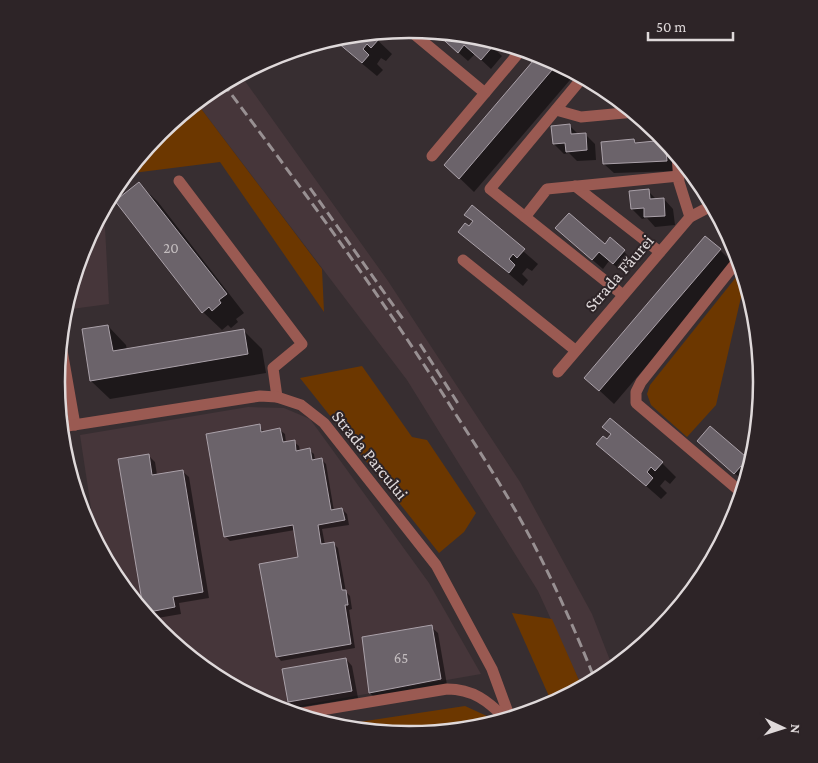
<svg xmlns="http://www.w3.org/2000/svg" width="818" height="763" viewBox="0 0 818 763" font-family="'Crimson Pro',serif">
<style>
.built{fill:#46363a}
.green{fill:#6c3700}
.shadow{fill:#0007}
.building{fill:#6b636a;stroke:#aaa1a9}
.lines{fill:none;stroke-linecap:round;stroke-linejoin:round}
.minor{stroke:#9a5a52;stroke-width:11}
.rail{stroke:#989092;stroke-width:3;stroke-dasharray:10 5;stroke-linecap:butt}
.labels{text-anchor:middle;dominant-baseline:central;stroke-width:4;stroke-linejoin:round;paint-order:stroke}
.number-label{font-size:15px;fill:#c2bcbe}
.street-label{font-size:18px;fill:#dfd9da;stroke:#2d2427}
.rim{fill:none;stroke:#dfd9da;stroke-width:2.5}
</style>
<rect width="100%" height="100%" fill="#372e31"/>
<g class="built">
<polygon points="240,74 388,281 520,482 592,614 613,668 605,675 582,687 538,591 407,380 196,102 213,88"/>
<polygon points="104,208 109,304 64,310 83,246"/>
<polygon points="60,339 75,425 61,427 56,381"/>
<polygon points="248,407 284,408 310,419 429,583 481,674 280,709 213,675 159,631 116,577 96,541 80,435"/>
</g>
<g class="green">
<polygon points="196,102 322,269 324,312 220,162 125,174 160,132"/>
<polygon points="741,271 745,280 716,405 687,437 651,405 647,394 650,385"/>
<polygon points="362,366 412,437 427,440 476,513 464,532 439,553 300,378"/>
<polygon points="512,613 552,619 582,687 552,703"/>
<path d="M465 706 489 717 493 723C450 736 404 734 360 729L359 722Z"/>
</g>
<g class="shadow">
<polygon points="434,31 469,39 472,35 482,37 502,56 491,69 475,54 468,61"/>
<polygon points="370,33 392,54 386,61 381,58 377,64 383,70 377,76 331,38"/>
<polygon points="540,54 576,73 474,192 446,165"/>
<polygon points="605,88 626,106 616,107 606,97"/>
<polygon points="570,126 579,135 585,134 595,144 596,160 577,161 569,153 564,154 554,144"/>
<polygon points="634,140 638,144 664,142 674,151 676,171 614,173 604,164"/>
<polygon points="139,184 158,202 244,313 236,319 238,322 231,328 228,325 222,330 203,312 117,202"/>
<polygon points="648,191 657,200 664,199 673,209 675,225 655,227 647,218 642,219 632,209"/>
<polygon points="472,207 538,264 532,271 527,268 522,274 528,280 523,286 460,232 469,228 474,222 466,214"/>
<polygon points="567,238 605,245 610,239 634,261 624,273 609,261 603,269"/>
<polygon points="720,250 734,264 614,404 586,378"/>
<polygon points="108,326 126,345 127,350 243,330 262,349 266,373 110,399 91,381 83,330"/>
<polygon points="259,426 264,432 280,430 285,434 286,443 294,442 299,446 300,451 309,450 314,454 315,460 321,459 326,464 334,511 342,509 347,514 349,525 322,529 325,545 333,543 338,548 346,592 350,596 352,609 349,610 355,648 281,661 277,656 300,558 295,530 230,541 225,536"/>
<polygon points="604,427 662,463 676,477 670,484 665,480 660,486 667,493 661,499 598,444 607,440 612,435"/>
<polygon points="708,451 745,457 754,452 745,482"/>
<polygon points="64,452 69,455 73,484"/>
<polygon points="148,455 155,462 157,475 182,471 189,477 209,598 179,603 181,614 152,619 145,612"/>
<polygon points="431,627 438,633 447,685 376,699 370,693"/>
<polygon points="346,659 352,666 358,698 295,708 289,702"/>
</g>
<g class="building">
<polygon points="434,31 466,34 469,37 478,36 485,38 494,45 481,60 464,45 458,53"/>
<polygon points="371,32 379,39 371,48 367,44 363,49 369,55 362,63 332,38"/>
<polygon points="539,54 558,63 459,179 444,165"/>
<polygon points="604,88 605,88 615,96 605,97"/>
<polygon points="570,124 571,134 586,133 587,150 566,152 565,143 553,144 551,126"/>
<polygon points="634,139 635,143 665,140 667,161 603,164 601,142"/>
<polygon points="139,182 227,294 219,300 221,303 212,311 209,307 202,313 115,201"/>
<polygon points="649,189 650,199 664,198 665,216 644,217 644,208 631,209 629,191"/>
<polygon points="472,205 525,249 517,258 513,254 509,259 515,265 509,273 458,232 465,223 469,226 473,221 464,215"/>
<polygon points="569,213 605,244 610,237 625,250 613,264 599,252 592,260 555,228"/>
<polygon points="705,236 721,249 599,391 584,378"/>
<polygon points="108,325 113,351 244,329 248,354 90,381 82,329"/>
<polygon points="610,418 663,462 655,471 651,467 647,472 653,478 646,486 596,444 603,436 607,439 611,434 602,427"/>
<polygon points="260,424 261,432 280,428 283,442 295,440 296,451 310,448 312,460 322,458 331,510 342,508 345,520 318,525 321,544 334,542 342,590 346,590 348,605 345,605 351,644 276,657 259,564 298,557 293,525 224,537 206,434"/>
<polygon points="710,426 745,456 751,448 755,451 748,473 741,466 734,474 697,441"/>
<polygon points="149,454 152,475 183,470 203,592 173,597 175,607 144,613 118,459"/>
<polygon points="432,625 441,679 369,693 362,637"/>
<polygon points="346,658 352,691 288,702 282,669"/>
</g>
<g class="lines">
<g class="minor">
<polyline points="408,29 485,93"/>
<polyline points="583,77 490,189 623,295"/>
<polyline points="556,110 581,117 635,112"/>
<polyline points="677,155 679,182 690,217"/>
<polyline points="432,156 522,49"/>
<polyline points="179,181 302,344 273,368 277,397"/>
<polyline points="575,186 660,252"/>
<polyline points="525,217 547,189 679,176"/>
<polyline points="739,259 641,382 636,392 636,403 742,493"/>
<polyline points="463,260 575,350"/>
<polyline points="60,339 75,425"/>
<polyline points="558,372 690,217 713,205"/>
<polyline points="757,419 758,420"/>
<polyline points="61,427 260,396 277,397 301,405 324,423 436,565 492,669 510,718"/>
<path d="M297 714 447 689C473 689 488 701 506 719"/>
</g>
<g class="rail">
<path d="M223 83C303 190 382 297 453 410 480 452 508 495 531 539 555 585 576 632 595 680"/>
<polyline points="310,188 403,319"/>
<polyline points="420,344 459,405"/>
</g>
</g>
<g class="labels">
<g class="number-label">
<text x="171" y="248">20</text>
<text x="401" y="658">65</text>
</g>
<g class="street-label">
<text transform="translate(619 273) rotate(-49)">Strada Făurei</text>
<text transform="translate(370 455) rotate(51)">Strada Parcului</text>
</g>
</g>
<path d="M0 0H818V763H0ZM65 382a344 344 0 1 1 688 0a344 344 0 1 1-688 0Z" fill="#2d2427" fill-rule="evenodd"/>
<path class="rim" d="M65 382a344 344 0 1 1 688 0a344 344 0 1 1-688 0Z"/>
<g transform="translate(783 728) rotate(94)" stroke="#2d2427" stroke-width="4" paint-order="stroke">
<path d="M0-4L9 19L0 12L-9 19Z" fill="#dfd9da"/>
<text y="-8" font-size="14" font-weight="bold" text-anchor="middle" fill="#dfd9da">N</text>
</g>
<path d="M648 32v8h85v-8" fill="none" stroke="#dfd9da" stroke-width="2.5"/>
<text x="656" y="32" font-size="15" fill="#dfd9da" stroke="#2d2427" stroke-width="4" paint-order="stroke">50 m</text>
</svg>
